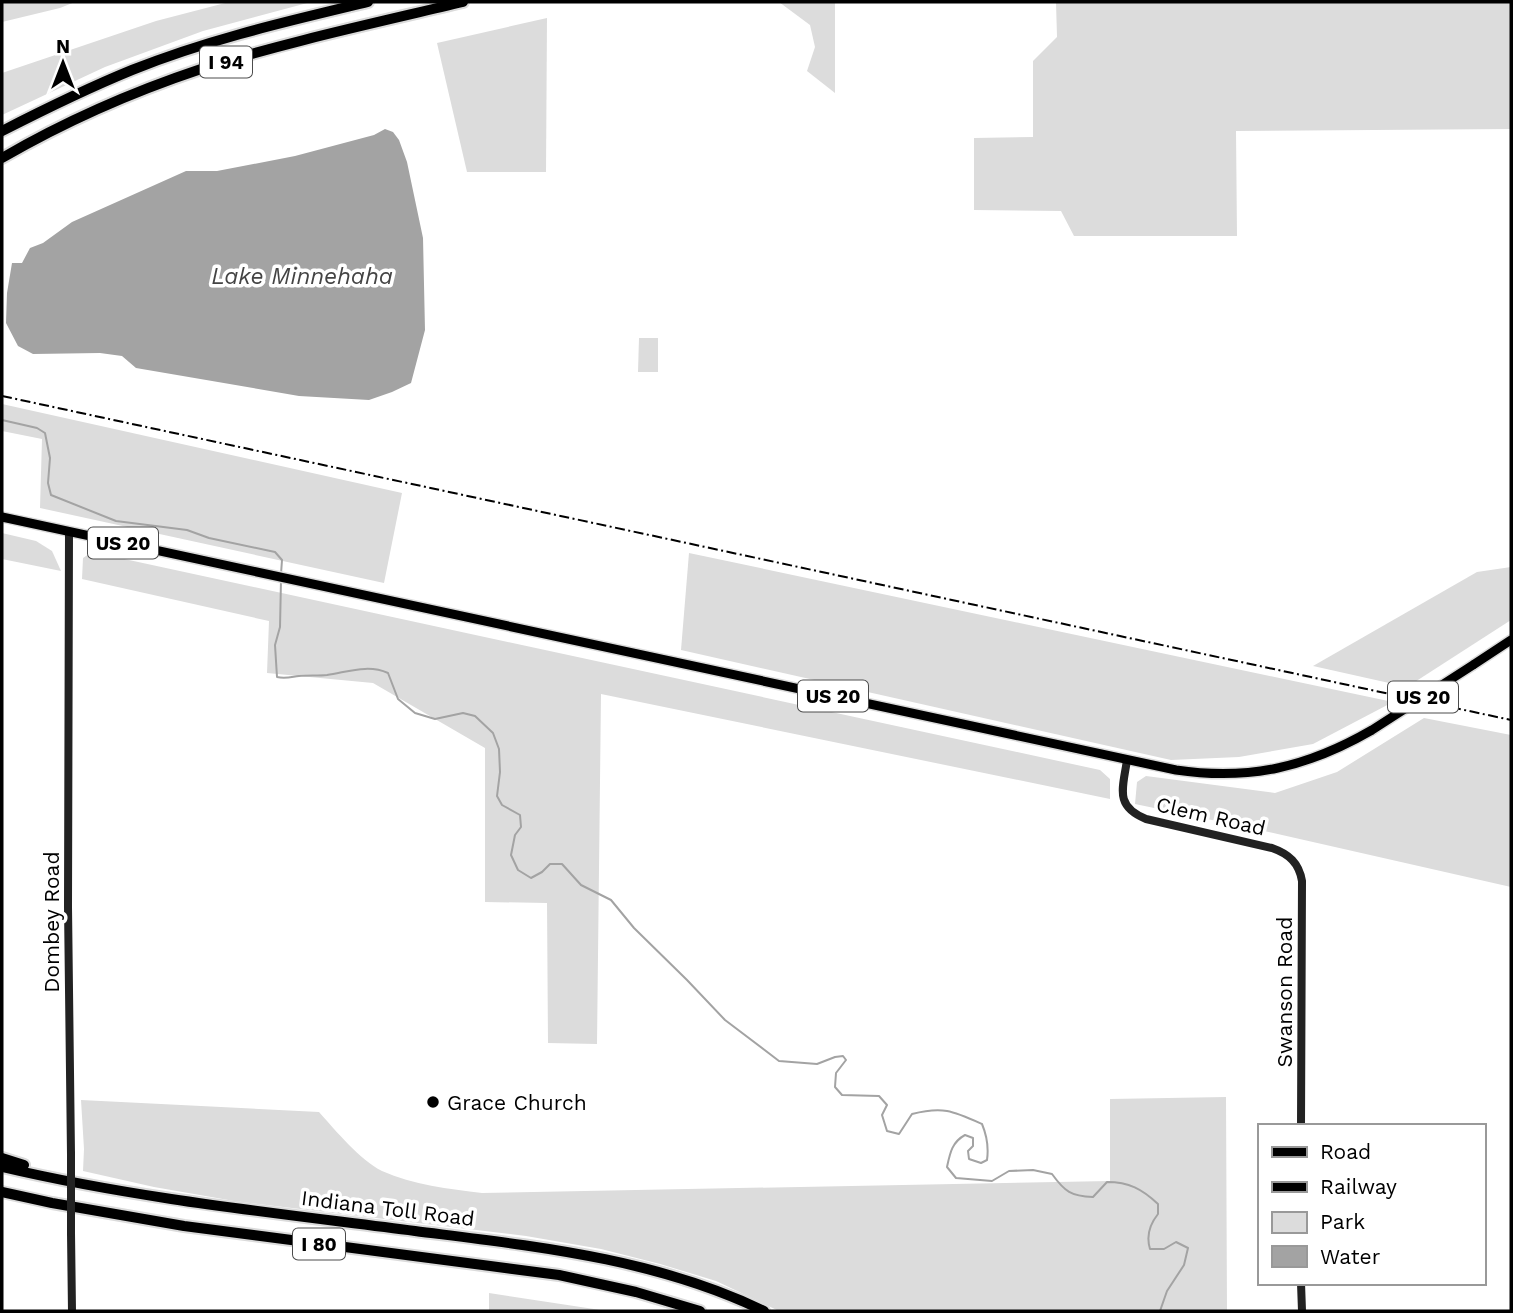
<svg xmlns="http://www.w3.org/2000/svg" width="1513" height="1313" viewBox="0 0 1513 1313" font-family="'Work Sans',sans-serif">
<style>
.green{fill:#dcdcdc}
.water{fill:#a3a3a3}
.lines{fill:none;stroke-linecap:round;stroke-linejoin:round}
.stream{stroke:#a3a3a3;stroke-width:2}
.primary-casing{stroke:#dbdbdb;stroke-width:12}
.highway-casing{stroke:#dbdbdb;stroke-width:14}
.secondary{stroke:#222;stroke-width:8}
.primary{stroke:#000;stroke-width:9}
.highway{stroke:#000;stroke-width:10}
.rail{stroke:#000;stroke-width:2;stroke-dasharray:10 3.5 2 3.5;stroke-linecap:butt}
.primary-bridge-casing{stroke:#dbdbdb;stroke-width:12;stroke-linecap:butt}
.secondary-bridge{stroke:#222;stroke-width:8}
.primary-bridge{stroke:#000;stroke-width:9}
.poi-dot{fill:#000;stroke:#fff;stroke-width:2.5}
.labels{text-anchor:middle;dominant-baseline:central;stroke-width:7;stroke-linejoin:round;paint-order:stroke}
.shield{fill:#fff;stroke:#4c4c4c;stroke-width:2}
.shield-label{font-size:19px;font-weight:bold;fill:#000}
.street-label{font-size:21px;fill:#000;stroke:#fff}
.poi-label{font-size:21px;fill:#000;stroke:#fff;text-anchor:start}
.water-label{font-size:23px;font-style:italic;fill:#444;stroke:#fff}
</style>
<rect width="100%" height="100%" fill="#fff"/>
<g class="green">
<polygon points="2,2 75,2 60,8 2,22"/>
<polygon points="229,2 311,2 203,31 105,67 2,115 2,73 156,21"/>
<polygon points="779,2 835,2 835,93 807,71 815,47 810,25"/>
<polygon points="1056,2 1511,2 1511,129 1236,131 1237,236 1074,236 1061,211 974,210 974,138 1033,137 1033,61 1057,37"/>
<polygon points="547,18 546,172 467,172 437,43"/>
<polygon points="639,338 658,338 658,372 638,372"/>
<polygon points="2,404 402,493 384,583 40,508 42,439 2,431"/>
<polygon points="2,533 36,541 52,551 61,571 2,559"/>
<polygon points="92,552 1100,770 1110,779 1110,799 601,694 597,1044 548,1043 547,903 485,902 485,748 373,683 267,673 269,621 82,579 83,558"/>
<polygon points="689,553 1393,702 1313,744 1239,757 1171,760 681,650"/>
<polygon points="1511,567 1511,620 1407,687 1313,666 1477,572"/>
<polygon points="1424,718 1511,735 1511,887 1260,830 1135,804 1137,782 1146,776 1275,793 1337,772"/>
<path d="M1226 1097 1227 1311H779L716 1281 660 1264 601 1249 526 1236 234 1201 154 1187 83 1171 84 1149 81 1100 319 1112C336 1131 360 1160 382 1171 413 1185 449 1189 482 1193L1110 1181V1099Z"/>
<polygon points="489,1293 607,1311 489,1311"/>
</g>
<polygon class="water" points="385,129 393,132 399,140 407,162 423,238 425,330 411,383 392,392 369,400 299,396 136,368 122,356 100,353 33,354 18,346 6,323 7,293 12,263 22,263 30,248 43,243 72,222 186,171 217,171 295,156 374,135"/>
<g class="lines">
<g class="stream">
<polyline points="2,420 37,428 45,433 50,458 48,483 51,495 116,521 187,530 209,538 275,552 282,560 281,574"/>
<path d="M281 580 280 627 275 645 277 677C285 679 291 677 299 676 308 675 318 676 327 675 348 672 368 664 388 673L398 699 415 713 435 719 463 713 475 716 493 733 499 749 500 772 497 796 502 805 520 815 521 827 515 835 511 855 518 870 531 878 542 872 550 864H562L581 885 611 900 634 928 687 980 725 1020 779 1061 817 1064 835 1057 843 1056 846 1060 836 1073 835 1087 842 1095 879 1096 887 1105 882 1115 887 1131 899 1134 912 1114C943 1106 953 1111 982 1124 987 1136 989 1146 987 1160L981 1163 969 1159 968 1151 973 1146V1138L965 1135C952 1142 950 1153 947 1167L956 1178 992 1181 1009 1171 1033 1170 1052 1174C1065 1192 1071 1196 1093 1197L1107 1182C1129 1182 1142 1189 1158 1204V1214C1150 1224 1146 1236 1150 1249H1164L1176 1242 1188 1248 1184 1265 1167 1291 1160 1311"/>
</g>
<defs>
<g id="primary">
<path d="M2 517 1176 770C1250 781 1308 767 1372 730"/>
<polyline points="1473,665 1511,640"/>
</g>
<g id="highway">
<path d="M2 131C45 109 88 88 132 70 209 39 289 21 368 2"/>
<path d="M2 158C64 122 132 92 201 69 286 42 375 23 463 2"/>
<polyline points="2,1158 24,1165"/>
<path d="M2 1167C138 1199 276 1213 415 1231 533 1246 655 1258 764 1311"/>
<polyline points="2,1192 52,1203 184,1226 559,1275 636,1292 700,1311"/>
</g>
</defs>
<use href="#primary" class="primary-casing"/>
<use href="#highway" class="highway-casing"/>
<g class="secondary">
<polyline points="69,532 68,907 71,1154"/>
<path d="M1127 760C1123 788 1114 806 1146 819L1272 848C1289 854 1299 863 1302 881L1301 1126"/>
<polyline points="71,1233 72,1311"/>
<polyline points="1301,1283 1302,1311"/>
</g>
<use href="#primary" class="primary"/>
<use href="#highway" class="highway"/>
<polyline class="rail" points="2,396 1511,720"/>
<defs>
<polyline id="primary-bridge" points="1372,730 1473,665"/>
</defs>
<use href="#primary-bridge" class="primary-bridge-casing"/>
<polyline class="secondary-bridge" points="71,1154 71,1233"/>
<use href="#primary-bridge" class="primary-bridge"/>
</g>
<circle class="poi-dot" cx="433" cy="1102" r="7"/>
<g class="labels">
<g class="shield">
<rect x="200" y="46.5" width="52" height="31" rx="5"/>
<rect x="88" y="527.5" width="70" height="31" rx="5"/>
<rect x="798" y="680.5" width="70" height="31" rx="5"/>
<rect x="1388" y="681.5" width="70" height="31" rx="5"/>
<rect x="293" y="1228.5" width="52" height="31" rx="5"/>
</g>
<g class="shield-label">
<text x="226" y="62">I 94</text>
<text x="123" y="543">US 20</text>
<text x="833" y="696">US 20</text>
<text x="1423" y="697">US 20</text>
<text x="319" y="1244">I 80</text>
</g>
<g class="street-label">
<text transform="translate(1211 816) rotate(13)">Clem Road</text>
<text transform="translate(51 922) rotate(-90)">Dombey Road</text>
<text transform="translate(1284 992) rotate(-90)">Swanson Road</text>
<text transform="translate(388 1208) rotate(7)">Indiana Toll Road</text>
</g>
<g class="poi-label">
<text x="447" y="1102">Grace Church</text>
</g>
<g class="water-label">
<text x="302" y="276">Lake Minnehaha</text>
</g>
</g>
<rect width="1513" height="1313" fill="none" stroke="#000000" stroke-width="7"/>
<rect x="1258" y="1124" width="228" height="161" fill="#ffffff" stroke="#999999" stroke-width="2"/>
<rect x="1272" y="1147" width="35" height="10" fill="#000000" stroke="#999999" stroke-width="2"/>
<text x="1320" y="1159" font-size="21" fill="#000000">Road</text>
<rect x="1272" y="1182" width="35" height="10" fill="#000000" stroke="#999999" stroke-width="2"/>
<text x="1320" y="1194" font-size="21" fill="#000000">Railway</text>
<rect x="1272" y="1212" width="35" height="21" fill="#dcdcdc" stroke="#999999" stroke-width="2"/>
<text x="1320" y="1229" font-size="21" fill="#000000">Park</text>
<rect x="1272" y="1246" width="35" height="21" fill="#a3a3a3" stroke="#999999" stroke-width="2"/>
<text x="1320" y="1264" font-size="21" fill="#000000">Water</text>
<g transform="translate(63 63)" stroke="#ffffff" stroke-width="5" paint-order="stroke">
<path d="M0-5L12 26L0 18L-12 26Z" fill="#000000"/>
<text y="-10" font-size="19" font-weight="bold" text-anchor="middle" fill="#000000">N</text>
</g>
</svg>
